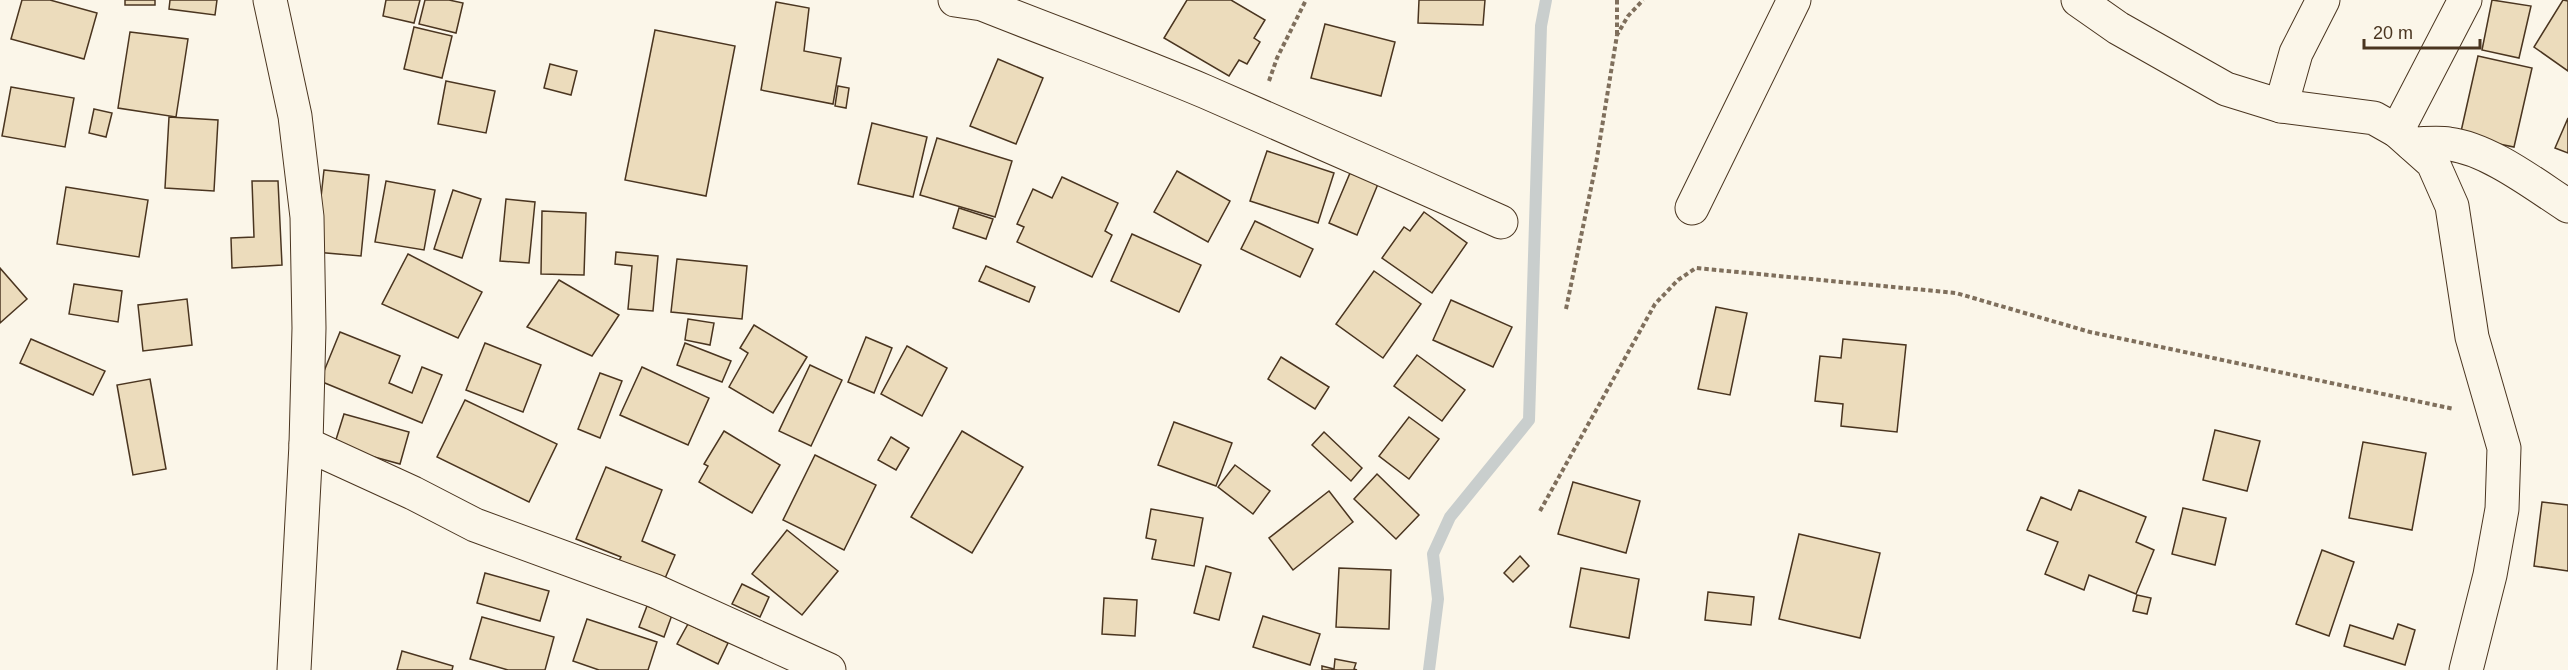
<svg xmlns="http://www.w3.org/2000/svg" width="2568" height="670" viewBox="0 0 2568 670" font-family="Arial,sans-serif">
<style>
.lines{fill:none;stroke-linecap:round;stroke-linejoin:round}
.stream{stroke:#c9cecd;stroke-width:12}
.building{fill:#ecdcbc;stroke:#4a3520;stroke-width:1.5}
.street-casing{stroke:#4a3520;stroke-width:35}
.path{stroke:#7f6f5c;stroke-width:4;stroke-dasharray:4.5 3;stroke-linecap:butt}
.street{stroke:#fbf6e9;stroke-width:33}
</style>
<rect width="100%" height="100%" fill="#fbf6e9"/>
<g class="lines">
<polyline class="stream" points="1429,670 1438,599 1433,554 1450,517 1529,420 1541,26 1546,0"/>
</g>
<g class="building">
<polygon points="22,0 50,0 97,13 84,59 11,39"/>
<rect x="125" y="0" width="30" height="5"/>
<polygon points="170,0 217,0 215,15 169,9"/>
<polygon points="386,0 420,0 414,23 383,16"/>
<polygon points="425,0 449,0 463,3 456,33 419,24"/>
<polygon points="1187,0 1231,0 1265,20 1254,38 1260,42 1247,64 1239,60 1229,76 1164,38"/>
<polygon points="1419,0 1485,0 1483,25 1418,23"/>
<polygon points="2492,0 2531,6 2519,58 2482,50"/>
<polygon points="2563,0 2568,1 2568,71 2534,47"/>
<polygon points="776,2 809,8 804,51 841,58 833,104 761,90"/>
<polygon points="1325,24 1395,42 1381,96 1311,78"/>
<polygon points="414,27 452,36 442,78 404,69"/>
<polygon points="655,30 735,46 706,196 625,180"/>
<polygon points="130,32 188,39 176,117 118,108"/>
<polygon points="2478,56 2532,68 2514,147 2460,136"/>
<polygon points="998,59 1043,78 1016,144 970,126"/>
<polygon points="550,64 577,71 571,95 544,88"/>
<polygon points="446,81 495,91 486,133 438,124"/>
<polygon points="838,86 849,88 846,108 835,106"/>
<polygon points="11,87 74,98 65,147 2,136"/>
<polygon points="94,109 112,113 106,137 89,133"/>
<polygon points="169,117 218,120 214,191 165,188"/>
<polygon points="2568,118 2568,153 2555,148"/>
<polygon points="872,123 927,137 913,197 858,184"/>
<polygon points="937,138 1012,161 995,217 920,195"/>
<polygon points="1267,151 1334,173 1318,223 1250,201"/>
<polygon points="324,170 369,175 361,256 315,252"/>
<polygon points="1177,171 1230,201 1208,242 1154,212"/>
<polygon points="1350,173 1378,184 1357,235 1329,223"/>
<polygon points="1062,177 1118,203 1105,231 1112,235 1092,277 1017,242 1024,227 1017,224 1033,189 1052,198"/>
<polygon points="252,181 278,181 282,265 232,268 231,238 254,237"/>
<polygon points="386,181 435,190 424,250 375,242"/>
<polygon points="66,187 148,200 139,257 57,244"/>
<polygon points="453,190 481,199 462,258 434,249"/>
<polygon points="506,199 535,202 529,263 500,261"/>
<polygon points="959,208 993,219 986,239 953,228"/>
<polygon points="542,211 586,213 584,275 541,274"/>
<polygon points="1424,212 1467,243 1432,293 1382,258 1404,227 1410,231"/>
<polygon points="1255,221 1313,249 1300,277 1241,249"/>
<polygon points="1132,234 1201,265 1179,312 1111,281"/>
<polygon points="616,252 658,256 653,311 628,309 632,266 615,264"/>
<polygon points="408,254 482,292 458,338 382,304"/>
<polygon points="677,259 747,266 742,319 671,312"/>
<polygon points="986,266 1035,287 1029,302 979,281"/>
<polygon points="0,268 27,299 0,323"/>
<polygon points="1374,271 1421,304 1383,358 1336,324"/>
<polygon points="559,280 619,315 592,356 527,327"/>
<polygon points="74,284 122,291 118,322 69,314"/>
<polygon points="187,299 192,345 143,351 138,305"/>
<polygon points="1451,300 1512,327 1493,367 1433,340"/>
<polygon points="1716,307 1747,313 1730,395 1698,389"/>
<polygon points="688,319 714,323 710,345 685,340"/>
<polygon points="754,325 807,357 773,413 729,387 748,353 740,348"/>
<polygon points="340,332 400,356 389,383 412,393 422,367 442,375 422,423 320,381"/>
<polygon points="866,337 892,348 874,393 848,382"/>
<polygon points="31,339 105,371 93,395 20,363"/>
<polygon points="1843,339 1906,345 1897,432 1841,426 1843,404 1815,401 1820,356 1841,358"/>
<polygon points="485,343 541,365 523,412 466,390"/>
<polygon points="685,343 731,361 722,382 677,365"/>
<polygon points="907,346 947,368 922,416 881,394"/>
<polygon points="1417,355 1465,390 1442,421 1394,386"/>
<polygon points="1281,357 1329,387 1315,409 1268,379"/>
<polygon points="810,365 842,380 811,446 779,431"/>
<polygon points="642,367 709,398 688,445 620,415"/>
<polygon points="600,373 622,381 600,438 578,429"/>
<polygon points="150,379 166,469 133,475 117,385"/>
<polygon points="465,400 557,444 529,502 437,457"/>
<polygon points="344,414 409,432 400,464 334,446"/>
<polygon points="1409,417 1439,439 1409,479 1379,456"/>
<polygon points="1174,422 1232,443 1216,486 1158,465"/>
<polygon points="2215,430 2260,441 2247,491 2203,480"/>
<polygon points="724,431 780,465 752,513 699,482 708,466 704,464"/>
<polygon points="962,431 1023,467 972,553 911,517"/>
<polygon points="1324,432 1362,468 1351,481 1312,445"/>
<polygon points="891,437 909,448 896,470 878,460"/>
<polygon points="2363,442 2426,453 2412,530 2349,518"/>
<polygon points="815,455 876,485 844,550 783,520"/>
<polygon points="1235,465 1270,491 1253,514 1218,487"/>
<polygon points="606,467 662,490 642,541 675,555 663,583 617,564 621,557 576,539"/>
<polygon points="1377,474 1419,515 1396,539 1354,499"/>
<polygon points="1573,482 1640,501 1626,553 1558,534"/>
<polygon points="2079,490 2146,517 2136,542 2154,550 2136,594 2089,575 2084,590 2045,574 2058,542 2027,530 2041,497 2071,510"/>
<polygon points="1329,491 1353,522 1293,570 1269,538"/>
<polygon points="2542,502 2568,505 2568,571 2534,566"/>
<polygon points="2183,508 2226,518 2215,565 2172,554"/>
<polygon points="1151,509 1203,518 1194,566 1152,559 1156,540 1146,538"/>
<polygon points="787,530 838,571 802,615 752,574"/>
<polygon points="1799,534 1880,553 1860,638 1779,619"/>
<polygon points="2322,550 2354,562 2329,636 2296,624"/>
<polygon points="1520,556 1529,566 1513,582 1504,573"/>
<polygon points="1206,566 1231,573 1219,620 1194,613"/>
<polygon points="1339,568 1391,570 1389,629 1336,627"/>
<polygon points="1581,568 1639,579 1629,638 1570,627"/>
<polygon points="485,573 549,591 540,621 477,603"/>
<polygon points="742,584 769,597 760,617 732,604"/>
<polygon points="1708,592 1754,597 1751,625 1705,620"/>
<polygon points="2137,595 2151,598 2147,614 2133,611"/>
<polygon points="1104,598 1137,600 1135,636 1102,634"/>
<polygon points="647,606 672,615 664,637 639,627"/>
<polygon points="1263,616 1320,634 1310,665 1253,647"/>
<polygon points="482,617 554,637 545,670 508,670 470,659"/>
<polygon points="587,619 657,642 648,670 599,670 573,661"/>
<polygon points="688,624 728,643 718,664 677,644"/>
<polygon points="2398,624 2415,630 2405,665 2344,646 2350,625 2393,639"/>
<polygon points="402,651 453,666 452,670 397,670"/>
<polygon points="1335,659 1356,663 1354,669 1357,670 1322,670 1322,666 1334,669"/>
</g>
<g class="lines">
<defs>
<g id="street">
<polyline points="270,0 295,116 307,217 309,328 306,444 294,670"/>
<path d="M955 0 982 4C1057 34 1133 61 1206 92 1305 135 1403 178 1501 222"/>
<polyline points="2078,0 2118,28 2226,89 2281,106 2374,118 2397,131 2433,163 2452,206 2472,337 2504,448 2502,509 2490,575 2466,670"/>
<polyline points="2281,106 2296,53 2323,0"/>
<polyline points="2397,131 2465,0"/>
<path d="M2412 144C2424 144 2437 142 2449 144 2489 149 2534 184 2568 206"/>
<polyline points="1692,208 1794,0"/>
<polyline points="306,444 413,493 475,525 655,591 829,670"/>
</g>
</defs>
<use href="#street" class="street-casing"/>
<g class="path">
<polyline points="1617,0 1617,34"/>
<polyline points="1269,81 1277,58 1306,0"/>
<polyline points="1566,309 1596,164 1617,35 1628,16 1643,0"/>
<polyline points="1540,511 1655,304 1678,280 1696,268 1956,293 2090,332 2454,409"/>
</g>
<use href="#street" class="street"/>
</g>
<path d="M2364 39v9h116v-9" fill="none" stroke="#4a3520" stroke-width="3"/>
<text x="2373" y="39" font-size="18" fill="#4a3520" stroke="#fbf6e9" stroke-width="4.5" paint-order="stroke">20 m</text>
</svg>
